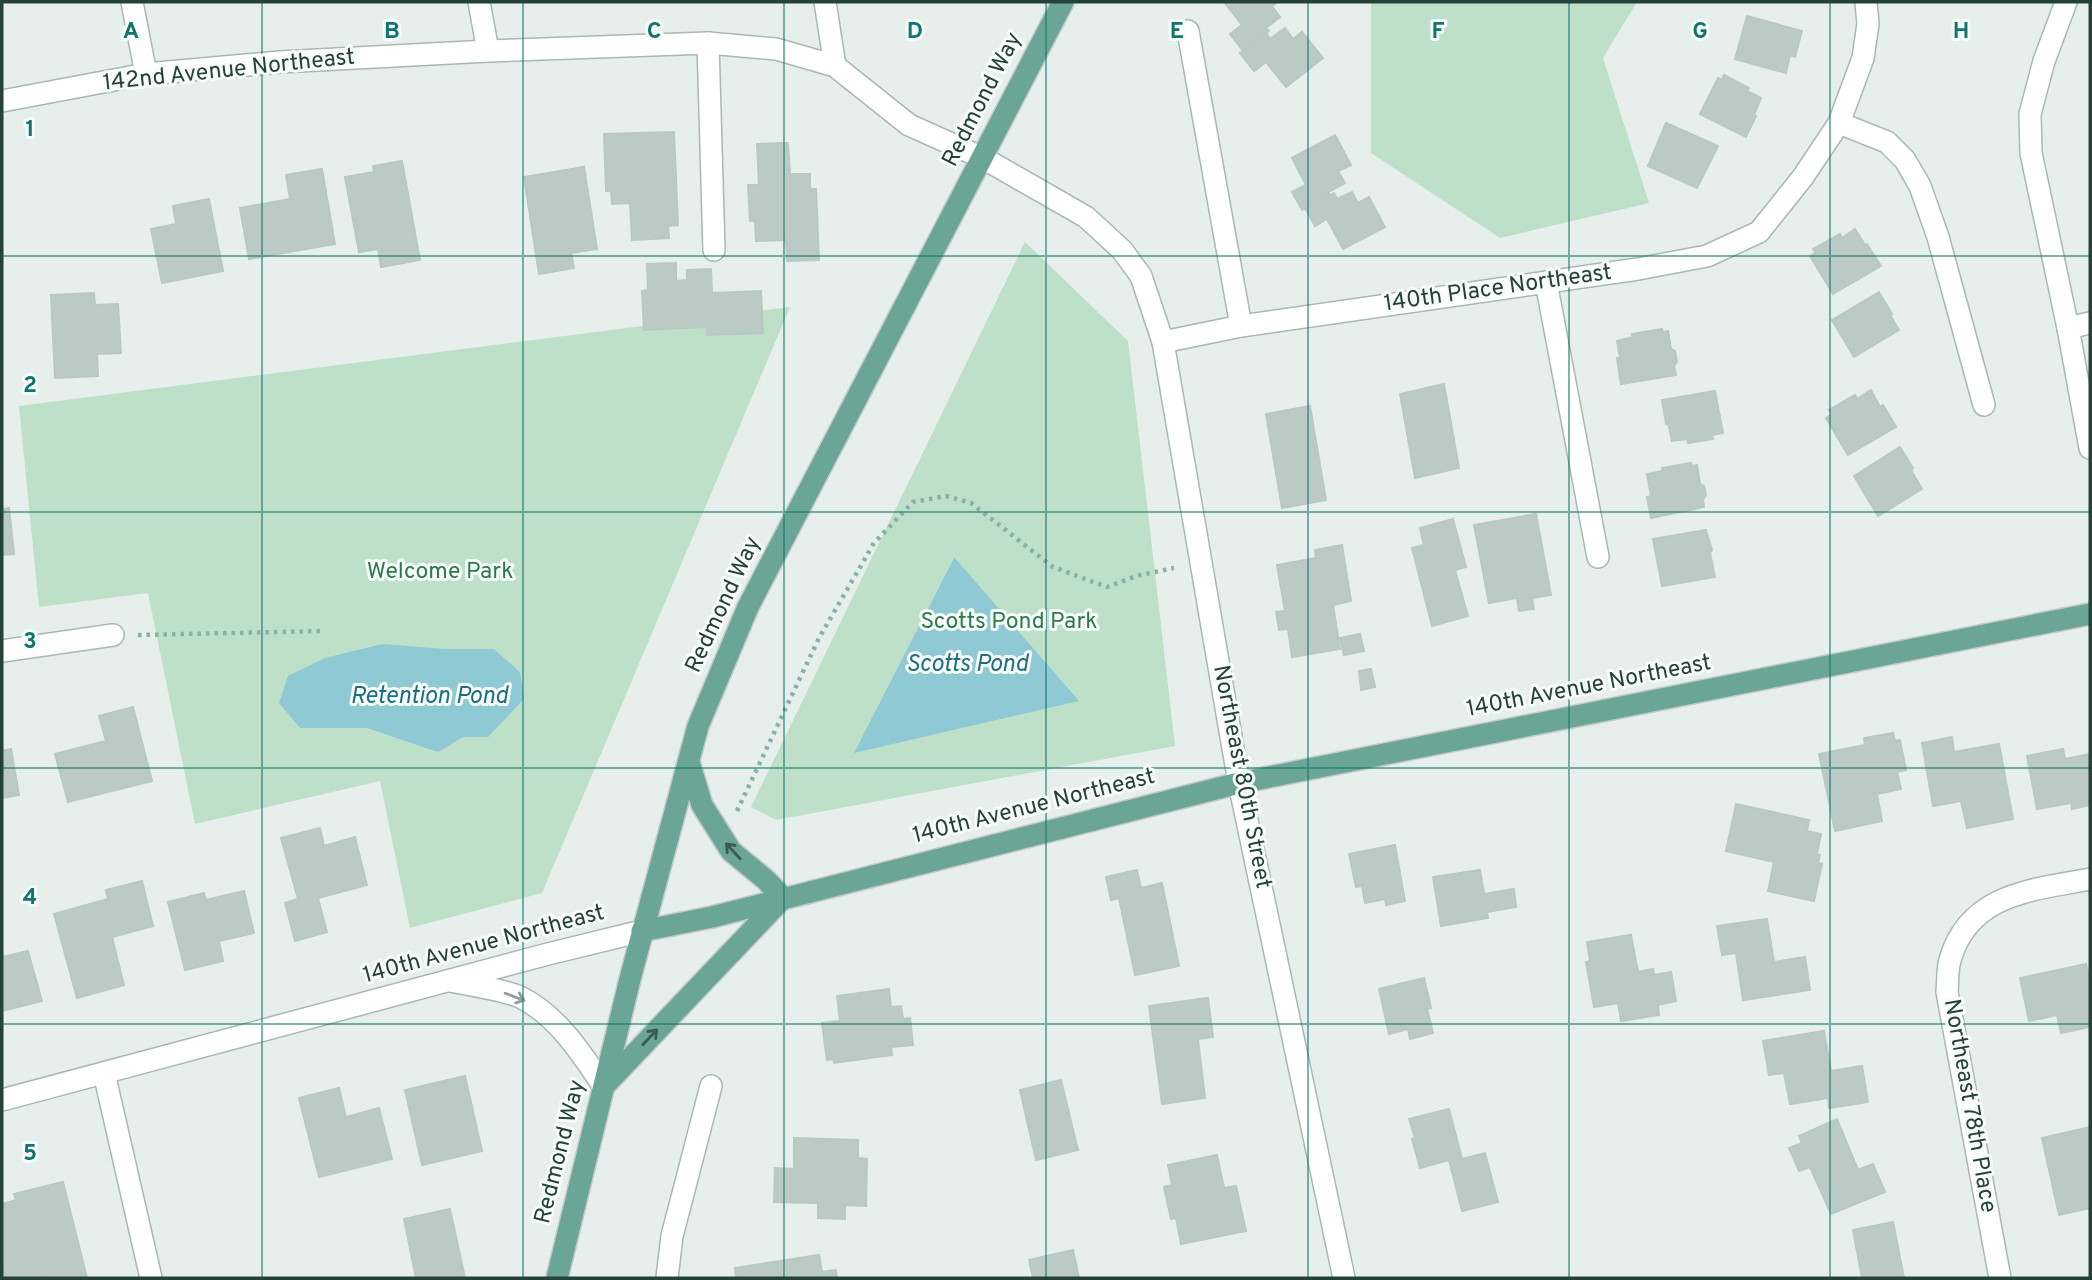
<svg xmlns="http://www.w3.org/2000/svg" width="2092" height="1280" viewBox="0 0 2092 1280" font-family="Overpass,sans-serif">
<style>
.green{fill:#bfe0c8}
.water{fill:#8ec9d4}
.building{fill:#bbcac4;stroke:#b8c9c2;stroke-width:2}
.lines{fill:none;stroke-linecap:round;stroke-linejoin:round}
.minor-casing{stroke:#a8b8b2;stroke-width:24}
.major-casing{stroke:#c2cac8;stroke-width:24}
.path{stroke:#86b3a5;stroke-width:4.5;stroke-dasharray:3.5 5;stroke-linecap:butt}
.minor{stroke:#fff;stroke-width:21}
.major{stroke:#6aa596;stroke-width:21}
.oneway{stroke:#365b51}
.oneway2{stroke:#92a09c}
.grid{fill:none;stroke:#0f766e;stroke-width:2;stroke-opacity:0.55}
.labels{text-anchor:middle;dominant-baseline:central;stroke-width:6;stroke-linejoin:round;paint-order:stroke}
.street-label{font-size:23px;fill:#24423a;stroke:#f7fbf9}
.park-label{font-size:23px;fill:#2d7a4b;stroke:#f7fbf9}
.water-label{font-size:24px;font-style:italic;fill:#1c6f80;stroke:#f7fbf9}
.grid-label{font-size:23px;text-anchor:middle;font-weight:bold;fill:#0f766e;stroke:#f7fbf9;stroke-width:6;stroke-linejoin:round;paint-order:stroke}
</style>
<rect width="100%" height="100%" fill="#e6efeb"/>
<g class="green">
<polygon points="1371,2 1637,2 1603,58 1649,203 1500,238 1371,153"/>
<polygon points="1025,242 1128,341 1175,746 776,820 751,807"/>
<polygon points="790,307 542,893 410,928 380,781 195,824 148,593 39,607 19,406"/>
</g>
<g class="water">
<polygon points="954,557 1079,701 854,753 954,558"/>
<polygon points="382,644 445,649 494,649 520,672 524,699 488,737 463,737 438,752 367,728 300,728 279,703 288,676 325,658"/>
</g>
<g class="building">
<polygon points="1224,2 1277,2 1272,6 1280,17 1266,28 1269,31 1243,51 1230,34 1242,25"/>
<polygon points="1747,16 1802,31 1795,57 1790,55 1786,73 1735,59"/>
<polygon points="1285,28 1293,39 1302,32 1323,58 1286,87 1266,62 1254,71 1240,53 1266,33 1270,39"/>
<polygon points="1724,75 1749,88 1747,91 1761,98 1754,115 1756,116 1746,137 1700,114 1718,78 1722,80"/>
<polygon points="1666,123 1718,146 1697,188 1648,166"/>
<polygon points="674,132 678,225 668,226 669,238 632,240 630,203 612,204 611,191 606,191 604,134"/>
<polygon points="1335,135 1351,165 1338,171 1345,183 1328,192 1330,195 1302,210 1292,192 1306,185 1292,158"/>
<polygon points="788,143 790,174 810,174 810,189 816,189 819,260 787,261 786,240 756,241 755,221 750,221 748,185 759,185 757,144"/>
<polygon points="402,161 420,260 381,267 378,249 359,252 345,177 374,172 373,166"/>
<polygon points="584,167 597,249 571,253 574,268 539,274 524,177"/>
<polygon points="322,169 335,244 249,259 240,208 290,199 286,175"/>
<polygon points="1352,192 1358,203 1369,197 1385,227 1343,249 1327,219 1315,226 1305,208 1334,193 1337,199"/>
<polygon points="209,199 223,271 162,283 151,229 176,224 173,206"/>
<polygon points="1855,229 1865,245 1867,244 1881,266 1833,294 1810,256 1816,253 1813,249 1840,234 1842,238"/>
<polygon points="676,263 676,281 687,280 687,270 711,269 712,293 761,291 763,333 707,335 707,327 644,330 642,291 648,290 647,264"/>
<polygon points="1879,292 1892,314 1890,315 1899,330 1854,357 1832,320"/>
<polygon points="94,293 95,305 118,304 121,353 97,354 98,376 55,378 51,295"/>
<polygon points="1662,329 1663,332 1668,331 1671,349 1675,351 1677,362 1674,366 1676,375 1621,384 1617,358 1620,358 1617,341 1633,337 1632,334"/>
<polygon points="1444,384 1459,468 1415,478 1400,394"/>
<polygon points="1871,390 1880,407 1883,405 1896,427 1848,455 1826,418 1832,414 1829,410 1855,395 1857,399"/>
<polygon points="1715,391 1723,433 1712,435 1713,439 1688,443 1687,439 1672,441 1668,423 1666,424 1662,400"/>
<polygon points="1310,406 1326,500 1282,508 1266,414"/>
<polygon points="1900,447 1913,468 1911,470 1922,489 1878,516 1854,476"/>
<polygon points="1691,463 1692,466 1697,465 1700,484 1704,486 1706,496 1703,499 1704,507 1651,518 1647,497 1651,496 1647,474 1663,471 1662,468"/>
<polygon points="9,508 14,554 2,555 2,509"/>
<polygon points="1536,514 1551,595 1532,598 1534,609 1519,611 1517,598 1489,603 1474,525"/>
<polygon points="1453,519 1466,567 1455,570 1468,616 1432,626 1412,548 1424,545 1420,528"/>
<polygon points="1706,530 1712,550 1710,553 1715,577 1662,586 1653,539"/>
<polygon points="1342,545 1351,601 1333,605 1340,649 1292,657 1288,629 1279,630 1276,612 1285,611 1277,565 1316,558 1315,550"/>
<polygon points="1360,634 1364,651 1344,655 1340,638"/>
<polygon points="1371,669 1375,687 1361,690 1359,671"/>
<polygon points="133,707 152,781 68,802 55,754 106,741 99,716"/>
<polygon points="1893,733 1895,741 1900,740 1906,770 1897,772 1901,789 1877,794 1882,821 1835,831 1819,754 1865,745 1864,738"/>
<polygon points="1952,737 1954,752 1999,744 2013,819 1967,828 1961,801 1933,806 1922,743"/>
<polygon points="11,749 19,795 2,798 2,751"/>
<polygon points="2063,749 2065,759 2090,754 2090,805 2072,809 2071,803 2037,809 2027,756"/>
<polygon points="1736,804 1809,820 1807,831 1821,834 1817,854 1820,855 1818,863 1822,864 1814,901 1768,891 1774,862 1726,851"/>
<polygon points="320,828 324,846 355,837 367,885 318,898 327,932 295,941 285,903 298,899 281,838"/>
<polygon points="1395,845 1405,901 1386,905 1385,899 1365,903 1362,886 1356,887 1349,854"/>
<polygon points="1137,870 1141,888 1162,883 1179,966 1135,975 1119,898 1111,900 1106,877"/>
<polygon points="1480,870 1484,894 1514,889 1516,907 1487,912 1488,918 1441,926 1433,877"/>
<polygon points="142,881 153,926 112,937 124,985 77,998 54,914 108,899 106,890"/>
<polygon points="244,891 254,933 219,941 223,961 185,970 168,902 204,893 206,900"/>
<polygon points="1767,919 1774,962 1805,957 1810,990 1743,1000 1736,953 1722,955 1717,926"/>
<polygon points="1631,935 1638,972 1653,969 1654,975 1671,972 1676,1001 1658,1005 1659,1015 1621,1021 1618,1003 1594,1007 1586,962 1590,961 1587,942"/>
<polygon points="28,951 42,1001 2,1011 2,957"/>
<polygon points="2086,964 2090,982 2090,1027 2061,1033 2057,1015 2029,1021 2020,978"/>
<polygon points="1424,978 1431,1008 1427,1009 1433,1033 1410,1039 1408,1029 1389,1034 1379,989"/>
<polygon points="889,989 891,1007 901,1006 903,1019 910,1018 913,1045 891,1047 892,1055 834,1063 833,1059 827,1060 822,1023 840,1021 837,996"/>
<polygon points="1208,998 1213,1037 1198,1039 1205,1098 1162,1104 1149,1006"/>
<polygon points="1824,1031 1831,1071 1862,1066 1868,1102 1829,1108 1828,1098 1790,1104 1784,1073 1769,1075 1763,1041"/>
<polygon points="465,1076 482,1151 422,1165 405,1090"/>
<polygon points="1061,1080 1078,1150 1036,1160 1020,1090"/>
<polygon points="339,1088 346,1117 379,1108 392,1159 319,1177 299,1098"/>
<polygon points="1449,1109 1462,1159 1485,1153 1498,1202 1462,1211 1449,1160 1420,1168 1412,1139 1415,1138 1409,1119"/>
<polygon points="1837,1119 1858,1170 1873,1164 1885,1192 1831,1214 1810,1167 1799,1171 1789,1148 1802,1143 1799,1136"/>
<polygon points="2090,1127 2090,1208 2059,1215 2042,1138"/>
<polygon points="794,1138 858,1140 858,1158 867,1159 866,1206 845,1205 845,1219 818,1218 818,1203 774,1202 775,1168 794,1169"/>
<polygon points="1217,1155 1224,1188 1236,1186 1246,1231 1181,1244 1176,1218 1171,1219 1164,1187 1172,1185 1168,1165"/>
<polygon points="63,1182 87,1278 43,1278 43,1276 36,1278 5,1278 2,1264 2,1204 16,1200 14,1194"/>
<polygon points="450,1209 465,1278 416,1278 404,1219"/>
<polygon points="1893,1222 1904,1278 1862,1278 1853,1230"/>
<polygon points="1073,1250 1079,1278 1033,1278 1029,1260"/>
<polygon points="819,1255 822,1272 836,1270 837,1278 736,1278 735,1268"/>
</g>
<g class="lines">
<defs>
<g id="minor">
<polyline points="132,2 146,74"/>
<polyline points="479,2 488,51"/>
<polyline points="825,2 835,66"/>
<polyline points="2066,2 2044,61 2030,114 2031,153 2068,328 2090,448"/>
<polyline points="1188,31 1241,326"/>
<polyline points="708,43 714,250"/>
<polyline points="2,101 146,74 280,62 488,51 708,43 776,49 835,66 909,125 983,158 1086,217 1122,250 1141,276 1163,342 1239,783 1344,1278"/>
<polyline points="1839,123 1887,142 1905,160 1920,186 1938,237 1984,405"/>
<polyline points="1546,282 1598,557"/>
<polyline points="2068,328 2090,323"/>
<polyline points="1163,342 1241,326 1638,269 1707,256 1759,232 1803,177 1839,123 1863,58 1868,24 1866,2"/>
<polyline points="2,651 113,635"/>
<path d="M451 981C469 985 505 990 520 997 557 1015 582 1054 604 1087"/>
<polyline points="104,1073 151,1278"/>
<polyline points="2,1100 548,954 642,931"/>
<polyline points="667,1278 672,1236 711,1086"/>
<path d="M2000 1278 1947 992C1948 982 1947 970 1950 960 1969 893 2033 890 2090 879"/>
</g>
<g id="major">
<polyline points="689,762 702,805 731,851 766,880 783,898"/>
<polyline points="642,931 712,917 1239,783 2090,614"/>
<polyline points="606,1084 782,899"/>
<polyline points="557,1278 630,979 698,726 748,607 1063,2"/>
</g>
</defs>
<use href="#minor" class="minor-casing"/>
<use href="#major" class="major-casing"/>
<g class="path">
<polyline points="138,635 323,631"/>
<polyline points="737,811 819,638 874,543 913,502 946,496 971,503 1053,567 1107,587 1136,576 1174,568"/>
</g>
<use href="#minor" class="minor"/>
<use href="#major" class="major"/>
</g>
<defs><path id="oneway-shaft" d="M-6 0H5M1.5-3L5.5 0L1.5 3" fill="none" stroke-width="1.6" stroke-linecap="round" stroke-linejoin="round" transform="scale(1.75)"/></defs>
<g class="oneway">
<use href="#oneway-shaft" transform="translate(733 851) rotate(-133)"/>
<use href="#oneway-shaft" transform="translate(650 1037) rotate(-47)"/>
</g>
<use class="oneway2" href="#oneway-shaft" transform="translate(515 997) rotate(21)"/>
<path class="grid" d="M262 2V1278M523 2V1278M784 2V1278M1046 2V1278M1308 2V1278M1569 2V1278M1830 2V1278M2 256H2090M2 512H2090M2 768H2090M2 1024H2090"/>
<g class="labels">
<g class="street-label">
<text transform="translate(229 71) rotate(-6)">142nd Avenue Northeast</text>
<text transform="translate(983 100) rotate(-63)">Redmond Way</text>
<text transform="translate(1498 289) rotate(-8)">140th Place Northeast</text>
<text transform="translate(724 605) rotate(-65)">Redmond Way</text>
<text transform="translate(1589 687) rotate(-11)">140th Avenue Northeast</text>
<text transform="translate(1241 777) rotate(79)">Northeast 80th Street</text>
<text transform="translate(1034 807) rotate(-14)">140th Avenue Northeast</text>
<text transform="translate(484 945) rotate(-15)">140th Avenue Northeast</text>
<text transform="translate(1969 1106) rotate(80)">Northeast 78th Place</text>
<text transform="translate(561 1152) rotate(-76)">Redmond Way</text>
</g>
<g class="park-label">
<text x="440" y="572">Welcome Park</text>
<text x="1009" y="622">Scotts Pond Park</text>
</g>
<g class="water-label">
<text x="967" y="665">Scotts Pond</text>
<text x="429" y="697">Retention Pond</text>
</g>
</g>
<g class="grid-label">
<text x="131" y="38">A</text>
<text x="392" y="38">B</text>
<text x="654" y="38">C</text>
<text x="915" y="38">D</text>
<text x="1177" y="38">E</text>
<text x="1438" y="38">F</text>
<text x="1700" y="38">G</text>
<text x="1961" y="38">H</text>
<text x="30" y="136">1</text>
<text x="30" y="392">2</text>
<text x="30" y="648">3</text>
<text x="30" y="904">4</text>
<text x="30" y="1160">5</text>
</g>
<rect width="2092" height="1280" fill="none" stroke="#24423a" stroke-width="7"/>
</svg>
